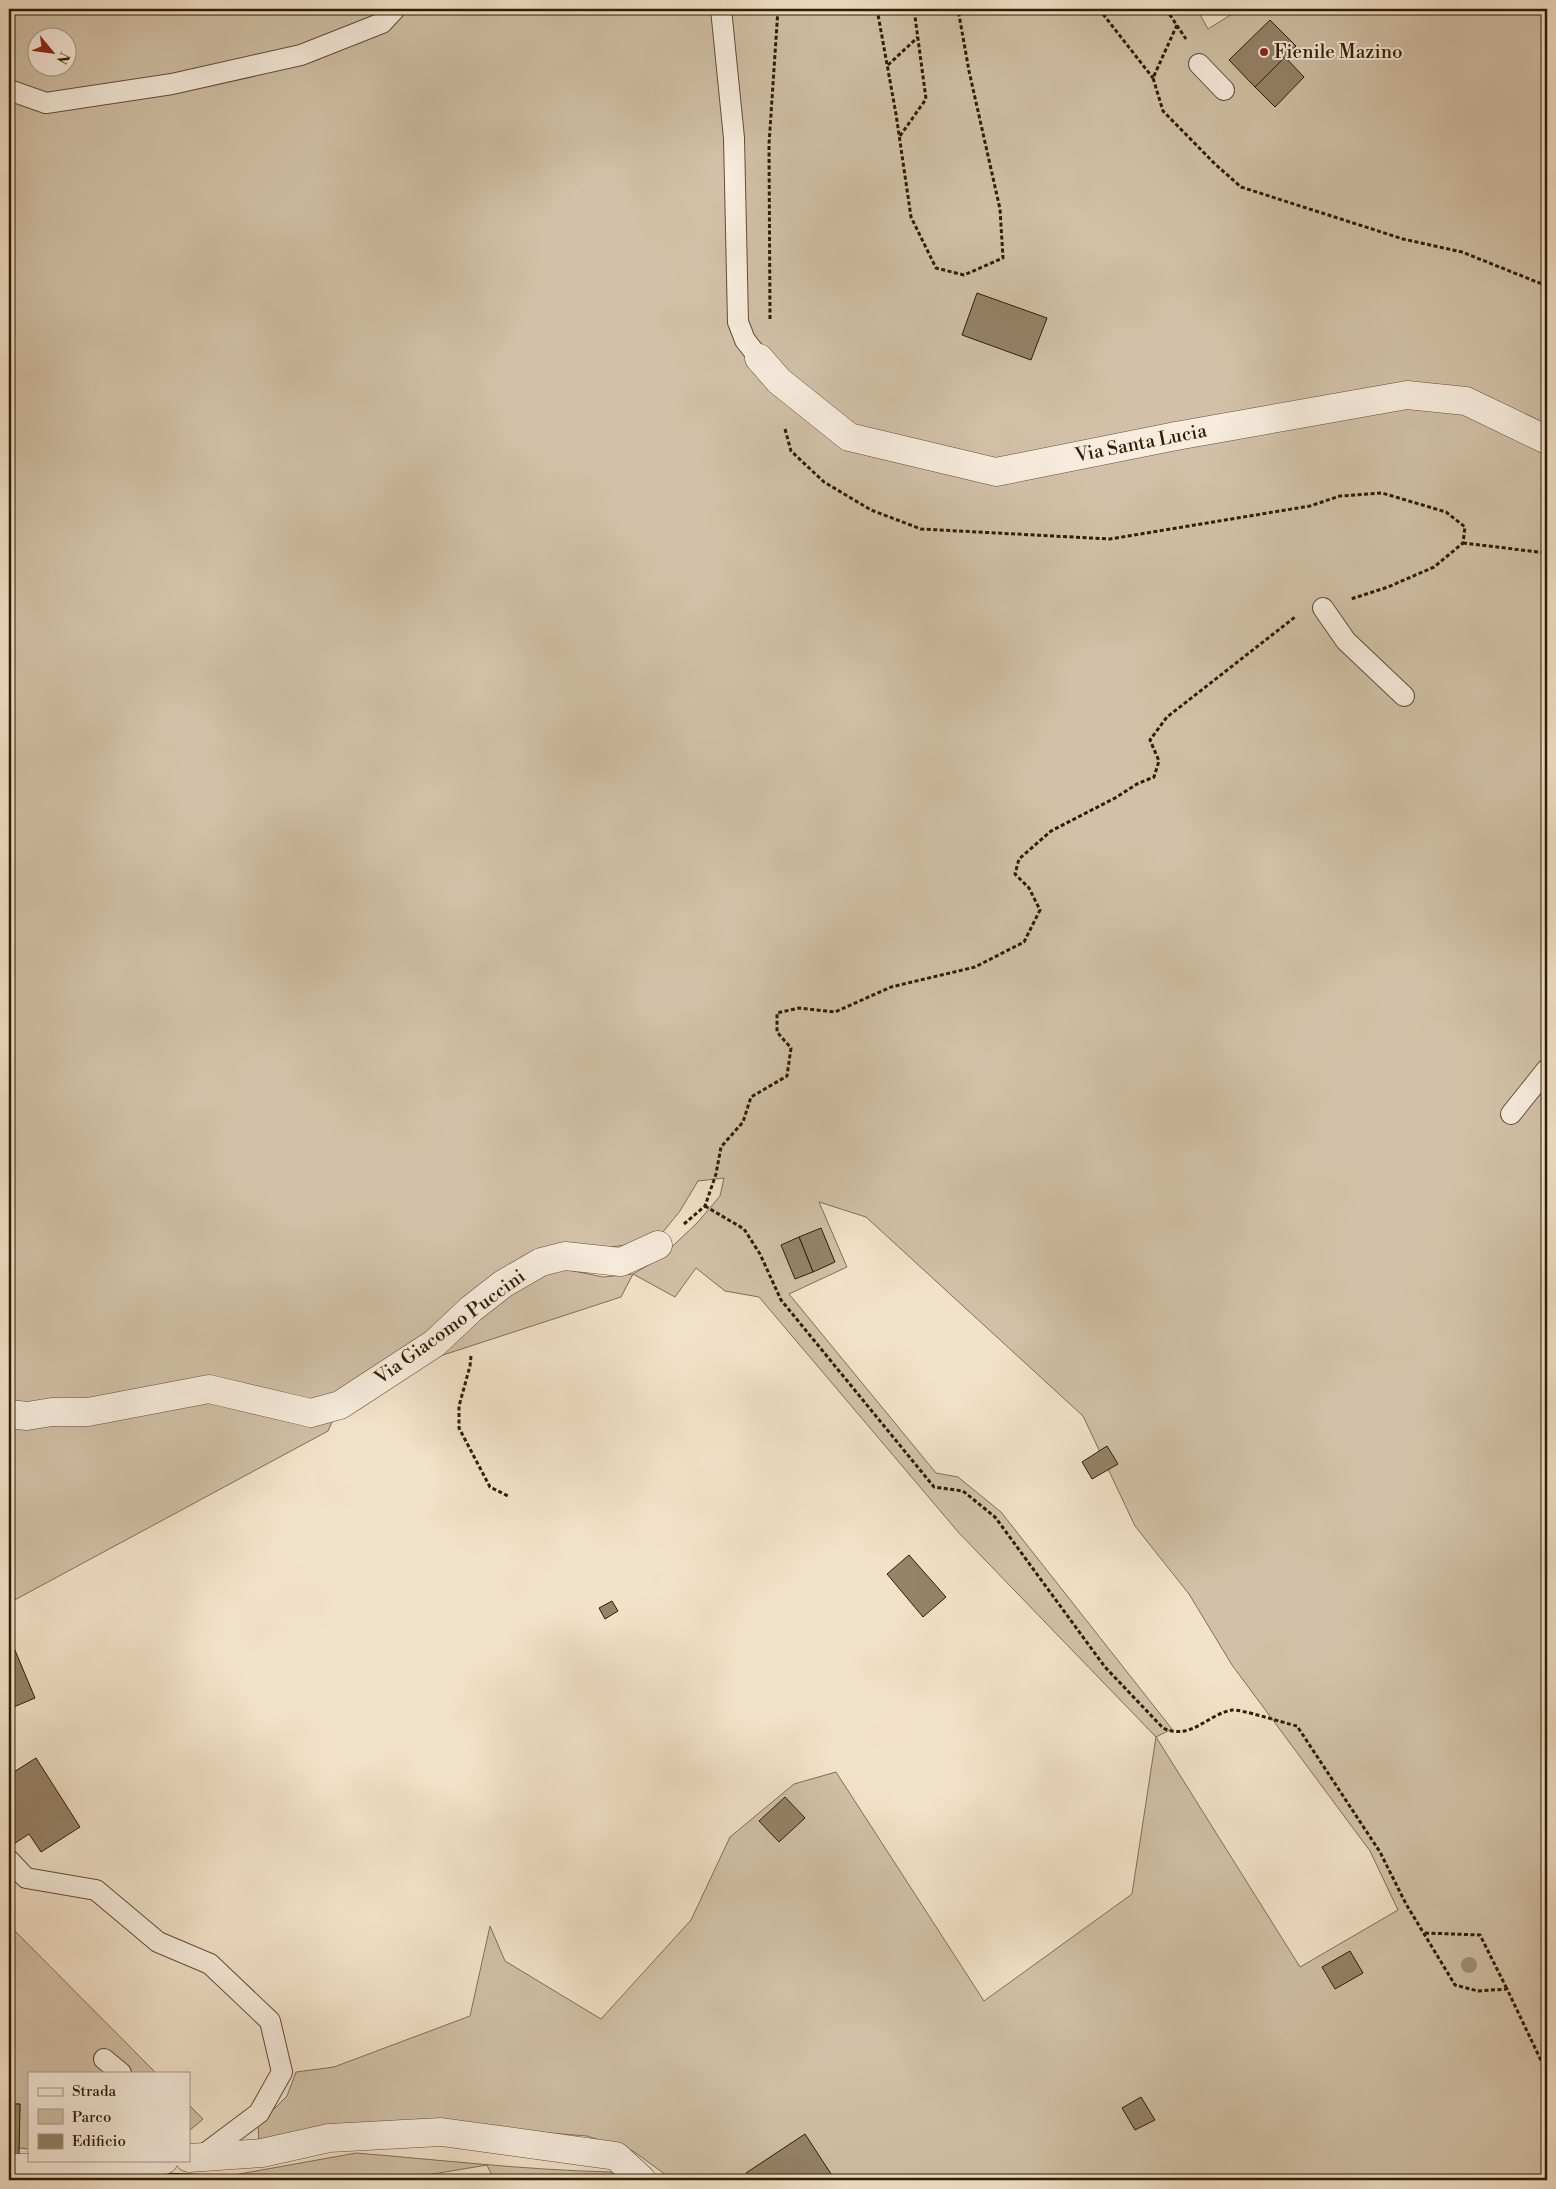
<svg xmlns="http://www.w3.org/2000/svg" width="1556" height="2189" viewBox="0 0 1556 2189" font-family="'Libre Bodoni',serif">
<style>
.green{fill:#d2c1a8;stroke:#806f56;fill-rule:evenodd}
.building{fill:#95836a;stroke:#2f1d03}
.lines{fill:none;stroke-linecap:round;stroke-linejoin:round}
.service-casing{stroke:#604e35;stroke-width:22}
.minor-casing{stroke:#604e35;stroke-width:29}
.path{stroke:#2f1d03;stroke-width:3;stroke-dasharray:4 2.5;stroke-linecap:butt}
.service{stroke:#f7ecdd;stroke-width:20}
.minor{stroke:#f7ecdd;stroke-width:28}
.tree{fill:#a29178}
.poi-dot{fill:#8f2418;stroke:#f7ecdd;stroke-width:2}
.labels{text-anchor:middle;dominant-baseline:central;stroke-width:4;stroke-linejoin:round;paint-order:stroke}
.poi-label{font-size:19px;fill:#2f1d03;stroke:#f7ecdd;text-anchor:start}
.street-label{font-size:19px;fill:#2f1d03;stroke:#f7ecdd}
</style>
<rect width="100%" height="100%" fill="#f3e2ca"/>
<filter id="stains"><feTurbulence type="fractalNoise" baseFrequency=".004" numOctaves="4"/><feColorMatrix values="0 0 0 0 .2 0 0 0 0 .09 0 0 0 0 .02 0 0 0 .5 -.17"/></filter>
<radialGradient id="worn" r=".72"><stop offset=".6" stop-color="#630" stop-opacity="0"/><stop offset="1" stop-color="#630" stop-opacity=".3"/></radialGradient>
<g class="green">
<path d="M9 9H1197L1208 29 1240 9H1547V2180H673L633 2151 587 2136 420 2123H353L259 2143 258 2125 287 2096 296 2072 334 2067 470 2016 490 1926 505 1961 601 2019 691 1920 730 1837 794 1784 836 1772 984 2001 1132 1894 1156 1737 959 1533 759 1297 725 1291 696 1268 675 1297 633 1274 621 1297 440 1356 481 1313 527 1280 564 1269 603 1277 633 1274 659 1259 697 1223 720 1196 724 1178 698 1181 680 1211 663 1232 633 1244 604 1248 559 1244 349 1384 328 1431 9 1603ZM38 38H68V68H38ZM819 1202 866 1217 1083 1416 1135 1526 1189 1594 1232 1665 1370 1851 1398 1910 1300 1967 1156 1737 1172 1729 1001 1512 958 1477 936 1473 789 1294 847 1267Z"/>
<polygon points="9,1925 156,2073 29,2073 29,2149 19,2148 20,2104 9,2104"/>
<polygon points="189,2105 203,2119 189,2131"/>
<path d="M356 2153C441 2160 526 2170 611 2172L619 2180H494L487 2165 397 2180H233L234 2175Z"/>
</g>
<g class="building">
<polygon points="1270,20 1296,46 1255,87 1229,60"/>
<polygon points="1285,57 1304,77 1275,107 1255,87"/>
<polygon points="977,293 1047,318 1031,360 962,335"/>
<polygon points="1547,1107 1547,1120 1542,1109"/>
<polygon points="821,1228 835,1262 813,1272 799,1237"/>
<polygon points="799,1237 813,1272 795,1279 781,1245"/>
<polygon points="1107,1446 1118,1464 1092,1479 1082,1462"/>
<polygon points="909,1555 946,1597 923,1617 887,1574"/>
<polygon points="612,1601 618,1611 605,1619 599,1608"/>
<polygon points="9,1636 35,1698 9,1709"/>
<polygon points="36,1758 80,1827 41,1852 29,1834 9,1847 9,1775"/>
<polygon points="785,1797 805,1818 779,1842 759,1821"/>
<polygon points="1350,1951 1363,1973 1335,1989 1322,1967"/>
<polygon points="1141,2097 1155,2120 1135,2130 1122,2108"/>
<polygon points="9,2104 20,2104 19,2155 9,2155"/>
<polygon points="805,2134 833,2177 827,2180 750,2180 746,2173"/>
<polygon points="163,2173 214,2175 214,2180 162,2180"/>
</g>
<g class="lines">
<defs>
<g id="service">
<polyline points="721,9 734,138 738,322 745,340 759,358"/>
<polyline points="1199,64 1224,90"/>
<polyline points="9,90 46,103 172,84 301,55 382,23 395,9"/>
<polyline points="1323,608 1346,641 1404,696"/>
<polyline points="1511,1114 1547,1069"/>
<polyline points="9,1860 26,1878 96,1890 158,1942 210,1964 270,2021 282,2072 259,2113 199,2158"/>
<polyline points="104,2059 121,2073"/>
</g>
<g id="minor">
<polyline points="759,358 779,381 849,437 996,472 1176,436 1407,395 1466,401 1547,440"/>
<polyline points="9,1414 27,1416 52,1412 88,1412 209,1389 311,1413 340,1405 435,1343 471,1309 503,1284 541,1262 565,1256 621,1262 658,1245"/>
<polyline points="189,2158 262,2153 329,2138 441,2132 616,2156 642,2180"/>
<polyline points="9,2168 41,2168 164,2160"/>
</g>
</defs>
<use href="#service" class="service-casing"/>
<use href="#minor" class="minor-casing"/>
<g class="path">
<polyline points="877,9 896,114 911,217 936,268 964,275 1003,258 1000,209 969,71 958,9"/>
<polyline points="1099,9 1153,78"/>
<polyline points="1166,9 1186,39"/>
<polyline points="1177,25 1153,78 1163,111 1215,164 1241,187 1403,239 1462,252 1547,286"/>
<polyline points="888,65 918,37"/>
<polyline points="900,136 926,99 914,9"/>
<polyline points="770,319 769,144 778,9"/>
<polyline points="785,429 791,451 824,482 871,510 921,529 1110,539 1310,506 1340,496 1382,493 1446,512 1465,527 1463,543 1434,567 1388,587 1351,599"/>
<polyline points="1463,543 1547,553"/>
<path d="M705 1206 744 1229 760 1254 781 1300 934 1487 963 1491 995 1517 1105 1667 1163 1728C1191 1741 1206 1715 1232 1710 1241 1709 1284 1723 1297 1726L1380 1852 1406 1904 1455 1985 1478 1991 1507 1989 1547 2073"/>
<polyline points="684,1224 705,1206 716,1174 721,1147 743,1122 751,1097 787,1076 791,1048 777,1032 777,1013 799,1008 835,1012 891,987 975,967 1024,942 1040,910 1029,888 1015,874 1019,859 1051,831 1115,798 1137,784 1154,777 1159,761 1150,740 1167,717 1295,617"/>
<polyline points="471,1356 470,1366 459,1406 459,1428 490,1487 510,1497"/>
<polyline points="1425,1933 1480,1935 1507,1989"/>
</g>
<use href="#service" class="service"/>
<use href="#minor" class="minor"/>
</g>
<circle class="tree" cx="1469" cy="1965" r="8"/>
<circle class="poi-dot" cx="1264" cy="52" r="5"/>
<g class="labels">
<g class="poi-label">
<text x="1274" y="52">Fienile Mazino</text>
</g>
<g class="street-label">
<text transform="translate(1141 443) rotate(-11)">Via Santa Lucia</text>
<text transform="translate(450 1327) rotate(-36)">Via Giacomo Puccini</text>
</g>
</g>
<rect width="1556" height="2189" fill="none" stroke="#f3e2ca" stroke-width="30"/>
<rect x="10" y="10" width="1536" height="2169" fill="none" stroke="#2f1d03" stroke-width="2.5"/>
<rect x="15" y="15" width="1526" height="2159" fill="none" stroke="#2f1d03"/>
<rect x="28" y="2072" width="162" height="90" fill="#f7ecdd" stroke="#a79986"/>
<rect x="38" y="2088" width="25" height="8" fill="#f7ecdd" stroke="#a79986"/>
<text x="72" y="2096" font-size="15" fill="#2f1d03">Strada</text>
<rect x="38" y="2109" width="25" height="15" fill="#d2c1a8" stroke="#a79986"/>
<text x="72" y="2122" font-size="15" fill="#2f1d03">Parco</text>
<rect x="38" y="2134" width="25" height="15" fill="#95836a" stroke="#a79986"/>
<text x="72" y="2146" font-size="15" fill="#2f1d03">Edificio</text>
<g transform="translate(52 52) rotate(119)"><circle r="24" fill="#f7ecdd" stroke="#a79986"/>
<path d="M0-4L9 19L0 12L-9 19Z" fill="#8f2418"/>
<text y="-8" font-size="14" font-weight="bold" text-anchor="middle" fill="#2f1d03">N</text>
</g>
<rect width="100%" height="100%" filter="url(#stains)"/>
<rect width="100%" height="100%" fill="url(#worn)"/>
</svg>
